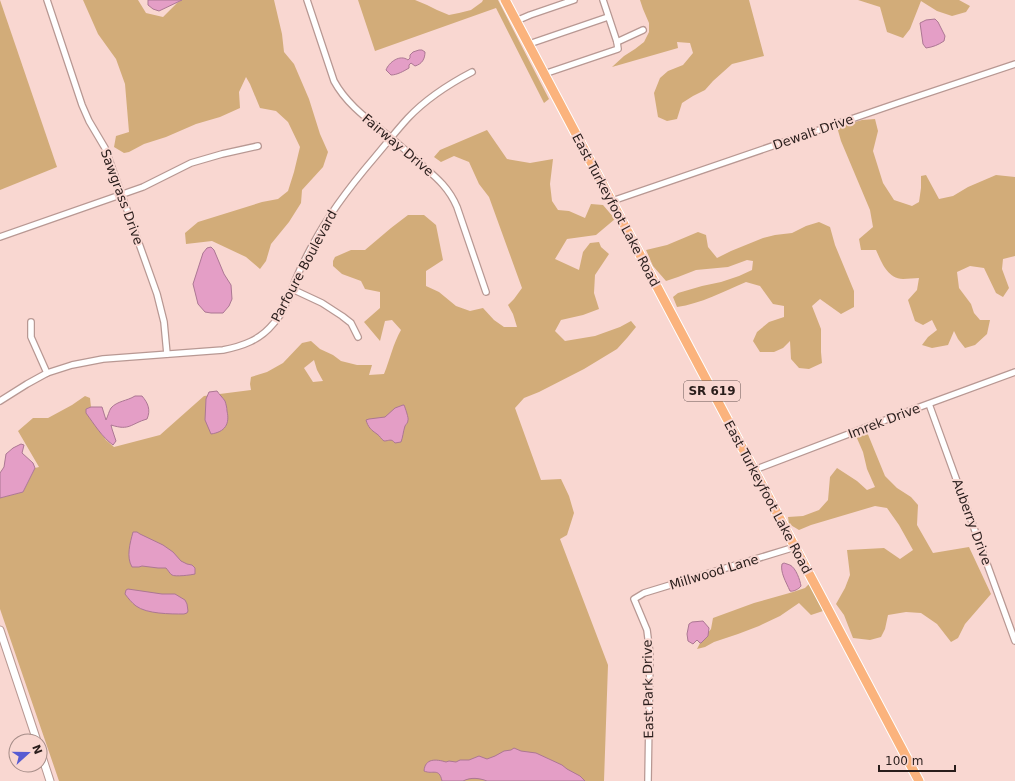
<svg xmlns="http://www.w3.org/2000/svg" width="1015" height="781" viewBox="0 0 1015 781" font-family="'DejaVu Sans',sans-serif">
<style>
.green{fill:#d2ac79;fill-rule:evenodd}
.water{fill:#e49ec6;stroke:#ac7793}
.lines{fill:none;stroke-linecap:round;stroke-linejoin:round}
.minor-casing{stroke:#b89893;stroke-width:8}
.tertiary-casing{stroke:#b89893;stroke-width:9}
.primary-casing{stroke:#fff;stroke-width:11}
.minor{stroke:#fff;stroke-width:5.5}
.tertiary{stroke:#fff;stroke-width:7}
.primary{stroke:#fbb37d;stroke-width:9}
.labels{text-anchor:middle;dominant-baseline:central;stroke-width:4;stroke-linejoin:round;paint-order:stroke}
.shield{fill:#f9d7d1;stroke:#675552;stroke-width:1}
.shield-label{font-size:12px;font-weight:bold;fill:#291d1b}
.street-label{font-size:13px;fill:#291d1b;stroke:#f9d7d1}
</style>
<rect width="100%" height="100%" fill="#f9d7d1"/>
<g class="green">
<polygon points="0,0 57,167 0,190"/>
<polygon points="83,0 138,0 146,13 163,17 177,3 182,0 274,0 282,34 284,52 294,64 309,99 320,134 328,152 323,167 302,190 301,203 289,222 271,244 266,261 260,269 246,257 212,241 186,244 185,233 198,222 262,202 278,199 288,191 294,172 300,147 288,122 276,111 260,108 250,84 246,77 239,92 240,108 220,117 196,124 166,137 144,144 129,152 124,153 114,147 116,136 129,132 125,84 116,59 98,34"/>
<polygon points="358,0 415,0 427,5 437,10 449,15 459,13 471,10 482,2 483,0 498,0 549,99 544,103 496,8 375,51"/>
<polygon points="640,0 749,0 764,56 732,64 713,81 705,90 693,96 682,103 677,119 667,121 658,117 654,93 660,78 668,71 683,65 693,53 690,43 677,42 678,48 612,67 624,56 635,49 644,42 649,32 649,23 643,9"/>
<polygon points="858,0 959,0 970,6 966,12 952,16 937,11 921,1 910,29 903,38 887,32 880,7"/>
<path d="M875 119 878 131 873 151 883 183 894 200 912 206 919 202 921 188V176L926 175 939 199 953 196 968 187 996 175 1015 177V256L1003 259 1002 269 1009 288 1003 297 996 293 984 268 970 266 957 272 959 288 971 304 974 313 980 320H990L987 334 975 345 965 348 958 339 954 331 948 345 932 348 922 345 928 337 937 330 932 320 923 325 915 321 908 300 917 290 919 278C914 278 908 279 903 279 887 278 882 263 876 250H861L859 239 873 227 870 210 841 141 837 127 862 120Z"/>
<path d="M487 130 507 159 530 163 553 159 550 184 552 201 558 210 569 211 585 218 591 204 603 205 615 219 596 235 567 239 555 259 579 270 583 252 590 243 599 242 601 247 609 254 595 275 594 293 599 309 583 315 561 320 555 331 565 341 595 336 620 327 631 321 636 327 627 338 617 349 584 369 539 392 524 398 515 408 541 480 561 479 569 496 574 513 567 535 560 539 608 665 604 781H59L0 609V498L23 492 35 468 39 467 18 431 33 418H48L72 405 85 396 90 398 91 407 86 409 98 429 106 440 114 447 160 435 204 396 251 390 250 384 251 377 267 372 283 363 302 343 311 341 320 349 333 355 341 361 357 365H372L369 375 384 374C390 359 393 344 401 330L392 320 385 321 380 341 364 322 380 308V292L365 289 361 281 342 274 333 266V261L335 257 351 250H365L391 228 408 215H424L436 225 443 260 426 271V286L439 292 456 306 470 311 483 308 494 320 504 327H517L513 314 508 305 514 299 522 288 489 197 479 184 469 162 454 156 441 162 434 157 440 150ZM314 360 317 370 323 381 313 382 304 368Z"/>
<path d="M819 222 830 227 835 245 854 291V307L841 314 820 299 812 306 821 329V352L822 363 809 369 799 368 791 359 790 341 783 348 774 352H760L753 341 757 332 769 322 784 317V306L773 304 760 286 746 282C725 291 700 304 677 307L673 297 678 293 702 286 721 282 739 276 752 270 753 261 747 260 728 267 696 270 678 277 666 281 653 266 646 250 667 245 698 232 706 235 708 247 717 258 731 251 763 238 775 235 792 233 806 226Z"/>
<polygon points="867,432 885,476 897,488 911,497 918,505 917,525 933,553 969,547 991,594 965,624 958,638 951,642 937,624 921,613 906,612 888,615 885,629 881,637 870,640 853,638 844,615 836,604 845,588 850,575 847,550 884,548 900,559 913,550 899,525 887,508 875,506 811,525 799,530 789,524 788,517 803,516 819,510 828,500 830,477 837,468 857,481 867,490 875,487 867,469 863,452 856,436"/>
<polygon points="809,584 816,596 823,611 811,615 799,603 780,616 759,626 738,634 714,642 705,647 697,649 700,643 711,629 713,618 754,603 793,592 805,588"/>
</g>
<g class="water">
<polygon points="148,0 182,0 159,11 153,9 148,5"/>
<path d="M935 19 938 22 945 36 944 41C938 45 933 47 926 48L923 44 920 23 926 20Z"/>
<path d="M419 50H422L425 52C425 59 422 64 415 66L411 63 409 65V68C404 71 397 75 391 75L386 70C389 62 400 54 408 60L410 58V55L413 52Z"/>
<polygon points="211,247 214,250 224,274 231,285 232,299 229,306 223,313 211,313 205,312 198,304 193,284 203,253 207,248"/>
<path d="M217 391C219 394 223 398 225 401 226 404 227 408 227 411 230 424 225 432 211 434L205 420 206 399 209 392Z"/>
<path d="M135 396H142C148 403 151 410 147 419 130 424 130 431 111 425L112 429 116 441 113 445C102 437 94 424 86 413V409L91 407H102L106 420C108 416 109 411 111 408 117 401 127 401 135 396Z"/>
<path d="M403 405H404C405 407 409 419 408 420 408 423 406 424 405 426 403 432 403 437 401 442L395 443C391 438 389 441 384 441 381 439 380 436 377 434 371 430 368 427 366 420L369 419 385 417 395 408Z"/>
<polygon points="21,444 24,445 22,453 33,463 35,468 23,492 0,498 0,473 4,467 6,454 13,448"/>
<path d="M133 532H137L140 534 163 545 173 552 181 561 187 564 192 565 195 568V574C191 575 175 577 172 575 170 574 168 570 166 568H158L142 566 139 567H132C126 557 130 543 133 532Z"/>
<path d="M784 563C784 563 790 565 790 565 796 568 800 580 801 586 799 589 793 592 790 591 786 582 780 572 782 564Z"/>
<path d="M128 589 162 594H175L185 600 187 604 188 611 187 613 184 614C170 614 147 614 136 606 132 603 128 598 125 594L126 590Z"/>
<polygon points="703,621 709,628 708,636 701,643 700,643 697,640 693,644 688,641 687,634 689,624 692,622"/>
<path d="M514 748 521 751 536 753 562 765 567 769 580 776 585 781H487C479 778 471 777 463 781H442C439 767 433 775 424 771 425 758 436 759 446 762L449 761 456 762 460 760H469L479 756 487 759 495 756 504 751 511 750Z"/>
</g>
<g class="lines">
<defs>
<g id="minor">
<polyline points="47,0 82,105 89,121 105,148 157,294 164,322 167,354"/>
<path d="M307 0 334 81C347 105 369 120 390 137 401 146 412 156 422 165 437 178 449 188 457 207L486 292"/>
<polyline points="516,21 530,15 574,0"/>
<polyline points="617,42 643,30"/>
<polyline points="529,44 608,17"/>
<polyline points="544,74 618,49 617,42 603,0"/>
<polyline points="612,201 898,103 1015,64"/>
<polyline points="0,237 143,187 191,163 222,154 258,146"/>
<polyline points="292,289 322,303 342,316 351,323 358,337"/>
<polyline points="31,322 31,337 47,373"/>
<path d="M0 401 27 384 47 373 72 365 103 359 223 350C243 346 260 340 273 324 284 313 289 296 295 281 300 269 306 257 312 246 329 213 351 185 375 157 386 144 397 130 408 118 426 99 449 84 472 72"/>
<polyline points="929,404 1015,641"/>
<polyline points="754,470 917,408 1015,372"/>
<polyline points="648,781 650,654 647,630 634,599 644,593 795,547"/>
</g>
<g id="tertiary">
<polyline points="0,630 37,741"/>
<polyline points="40,750 50,781"/>
</g>
<polyline id="primary" points="505,0 919,781"/>
</defs>
<use href="#minor" class="minor-casing"/>
<use href="#tertiary" class="tertiary-casing"/>
<use href="#primary" class="primary-casing"/>
<use href="#minor" class="minor"/>
<use href="#tertiary" class="tertiary"/>
<use href="#primary" class="primary"/>
</g>
<g class="labels">
<rect class="shield" x="684" y="381" width="56" height="20" rx="3"/>
<g class="shield-label">
<text x="712" y="391">SR 619</text>
</g>
<g class="street-label">
<text transform="translate(813 132) rotate(-19)">Dewalt Drive</text>
<text transform="translate(398 145) rotate(40)">Fairway Drive</text>
<text transform="translate(122 197) rotate(70)">Sawgrass Drive</text>
<text transform="translate(616 210) rotate(62)">East Turkeyfoot Lake Road</text>
<text transform="translate(304 266) rotate(-62)">Parfoure Boulevard</text>
<text transform="translate(884 421) rotate(-21)">Imrek Drive</text>
<text transform="translate(768 497) rotate(62)">East Turkeyfoot Lake Road</text>
<text transform="translate(972 522) rotate(70)">Auberry Drive</text>
<text transform="translate(714 572) rotate(-17)">Millwood Lane</text>
<text transform="translate(648 689) rotate(-91)">East Park Drive</text>
</g>
</g>
<g transform="translate(28 753) rotate(69)"><circle r="19" fill="#f9d7d1" stroke="#a68d88"/>
<path d="M0-3L7 15L0 10L-7 15Z" fill="#575bd2"/>
<text y="-6" font-size="11" font-weight="bold" text-anchor="middle" fill="#291d1b">N</text>
</g>
<path d="M879 765v6h76v-6" fill="none" stroke="#291d1b" stroke-width="2"/>
<text x="885" y="765" font-size="12" fill="#291d1b" stroke="#f9d7d1" stroke-width="3" paint-order="stroke">100 m</text>
</svg>
